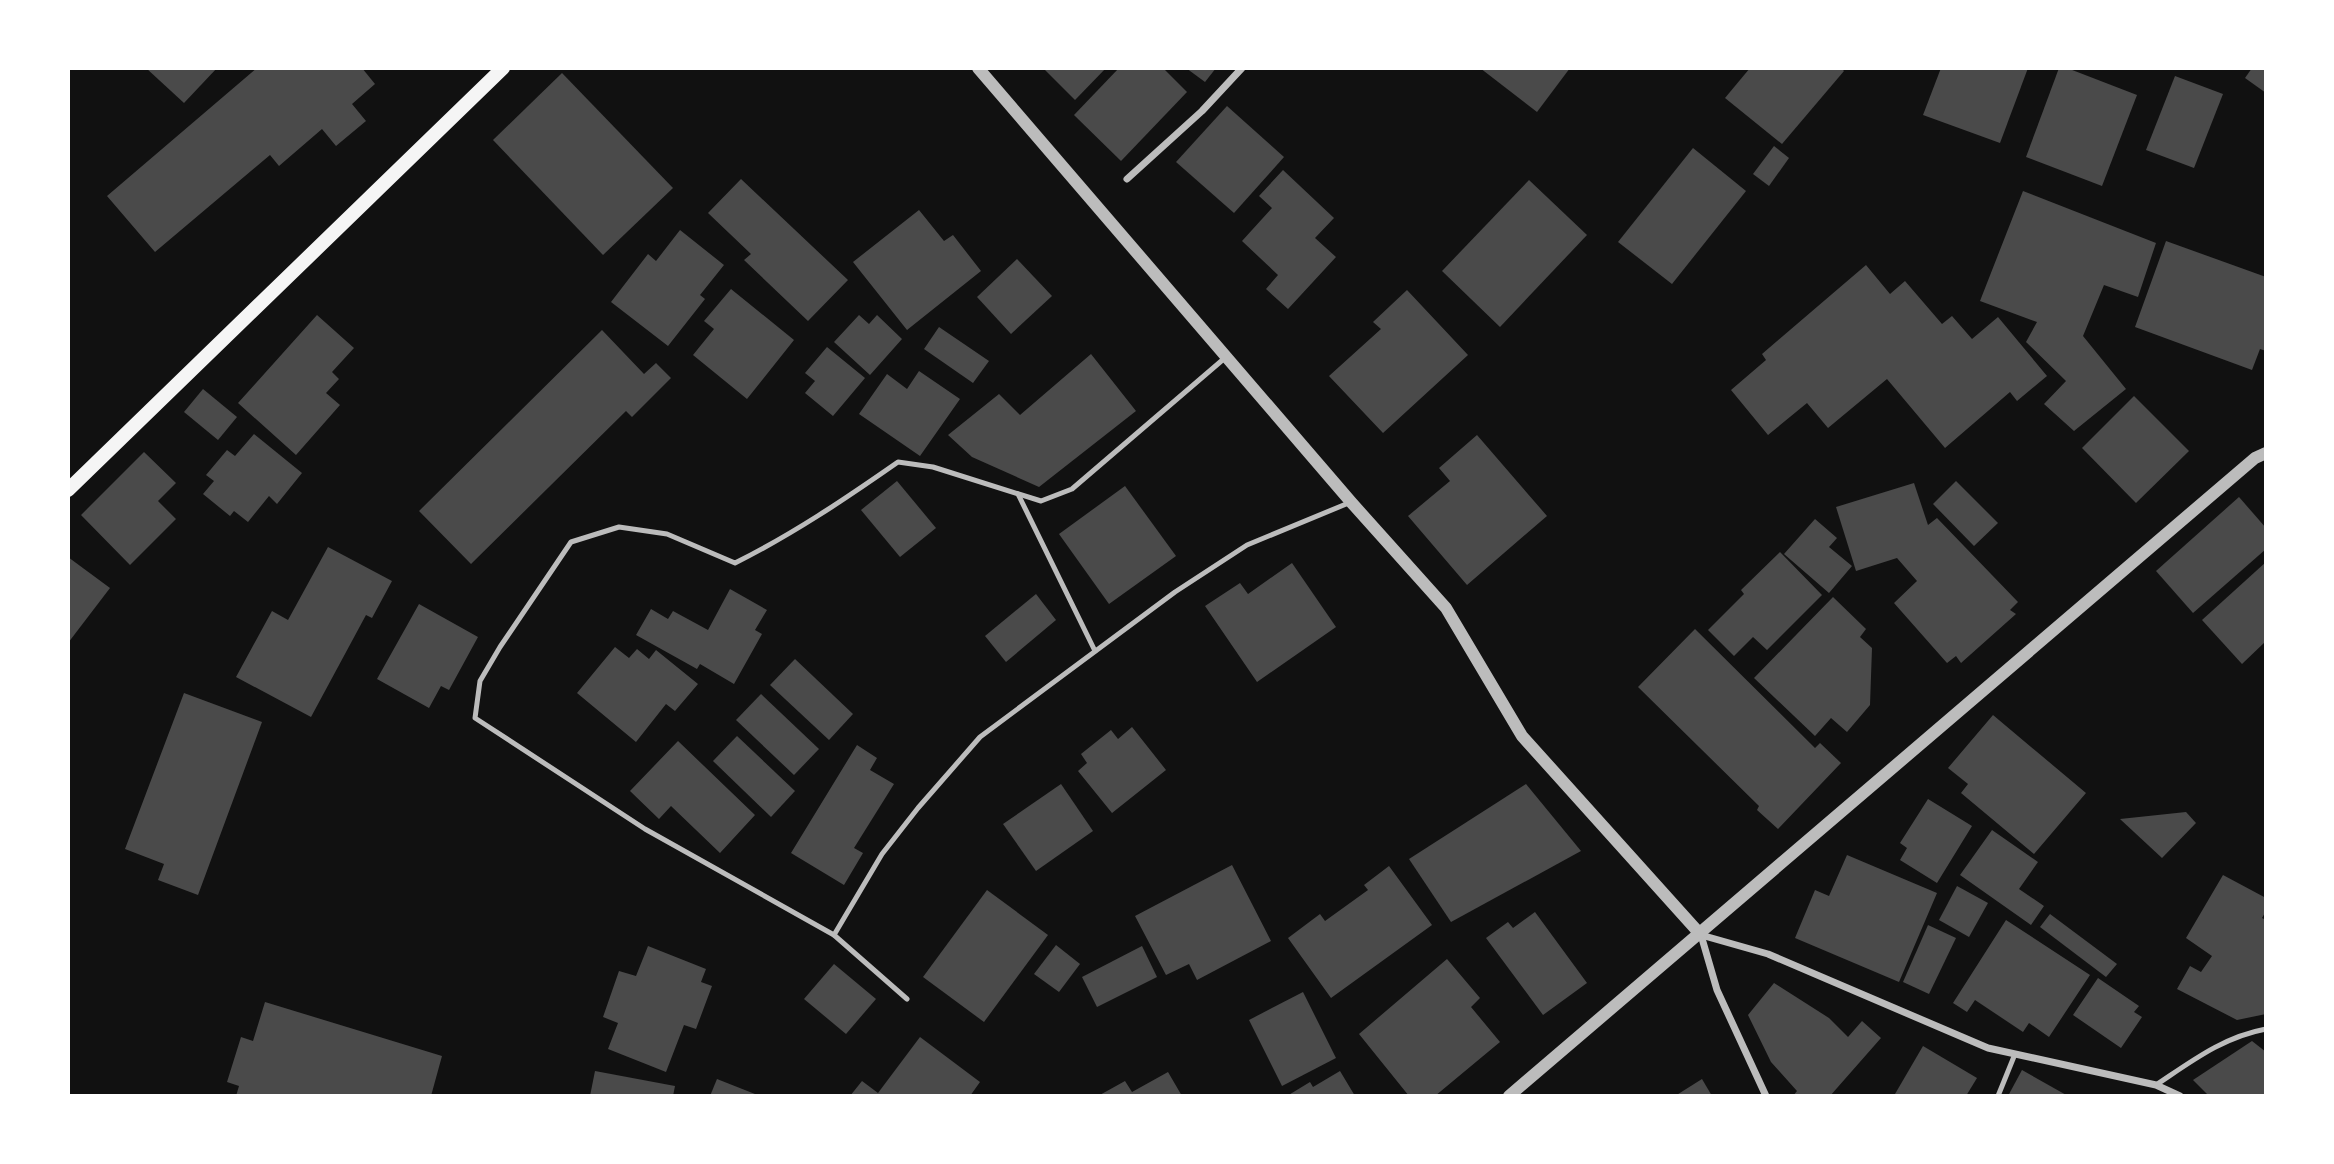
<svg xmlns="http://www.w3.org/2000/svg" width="2334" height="1164" viewBox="0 0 2334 1164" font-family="Rubik,sans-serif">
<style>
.building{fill:#4a4a4a}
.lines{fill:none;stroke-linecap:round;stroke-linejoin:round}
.service{stroke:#bcbcbc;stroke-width:5}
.minor{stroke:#bcbcbc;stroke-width:7}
.tertiary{stroke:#bcbcbc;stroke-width:12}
.secondary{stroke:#f5f5f5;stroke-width:14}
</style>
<rect width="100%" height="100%" fill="#111"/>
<g class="building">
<polygon points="146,68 217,68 184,103"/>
<polygon points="257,68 362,68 375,84 352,104 366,121 336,146 322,129 279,166 270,155 155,252 107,196"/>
<polygon points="1043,68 1106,68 1075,100"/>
<polygon points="1119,68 1163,68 1187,92 1121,161 1074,115"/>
<polygon points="1186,68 1216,68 1205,82"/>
<polygon points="1480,68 1570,68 1537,112"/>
<polygon points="1750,68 1841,68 1844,71 1782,144 1725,98"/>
<polygon points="1941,68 2028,68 2000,143 1923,115"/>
<polygon points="2059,68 2067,68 2137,95 2102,186 2026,157"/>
<polygon points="2252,68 2266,68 2266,93 2245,78"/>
<polygon points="562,73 673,188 603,255 493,140"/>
<polygon points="2175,76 2223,94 2194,168 2146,150"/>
<polygon points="1227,106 1284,157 1234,213 1176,162"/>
<polygon points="1774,146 1789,158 1769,186 1753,174"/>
<polygon points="1693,148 1746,191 1672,284 1618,242"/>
<polygon points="1283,170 1334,218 1315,238 1336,257 1288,309 1266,289 1278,275 1242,241 1272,208 1259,196"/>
<polygon points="741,179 848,280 808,321 744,260 751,254 708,213"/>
<polygon points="1529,180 1587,235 1500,327 1442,271"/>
<polygon points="2023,191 2156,243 2138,297 2104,285 2083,336 2126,389 2074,431 2044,404 2066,381 2026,342 2037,322 1980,301"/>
<polygon points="919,210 944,241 953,235 981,271 907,330 853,262"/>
<polygon points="680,230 724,265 700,295 705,299 668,346 611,302 648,254 656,261"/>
<polygon points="2166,241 2266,277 2266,351 2260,349 2252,370 2135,327"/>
<polygon points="1017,259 1052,296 1011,334 977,297"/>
<polygon points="1866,265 1890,294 1905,281 1942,324 1952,316 1972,339 1998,317 2047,376 2017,401 2010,392 1945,448 1887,379 1828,428 1807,403 1768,435 1731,390 1766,360 1762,354"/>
<polygon points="731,289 794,340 747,399 693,355 714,329 704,321"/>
<polygon points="1407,290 1468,355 1383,433 1329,376 1381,329 1373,322"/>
<polygon points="317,315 354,348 332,372 339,379 326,393 340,405 296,455 238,403"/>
<polygon points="859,315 869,324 877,315 902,339 870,375 834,342"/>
<polygon points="939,327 989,361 973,383 924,349"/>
<polygon points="602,330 644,374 656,363 671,378 632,417 626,411 471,564 419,511"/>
<polygon points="827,347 865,378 833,416 805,393 815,381 805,373"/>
<polygon points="1091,354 1136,411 1039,487 972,457 948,435 999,394 1020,415"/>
<polygon points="919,371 960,399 920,456 859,414 887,374 907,389"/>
<polygon points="203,389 237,417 218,440 184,412"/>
<polygon points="2134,396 2189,451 2136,503 2082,448"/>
<polygon points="254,434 302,473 277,504 269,496 248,522 234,511 230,516 203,494 214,481 206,475 227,450 235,456"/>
<polygon points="1477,435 1547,516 1467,585 1408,516 1450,481 1439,468"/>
<polygon points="144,452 176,483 158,501 176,519 130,565 81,515"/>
<polygon points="897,481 936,528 900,557 861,510"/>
<polygon points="1956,481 1998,523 1974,546 1933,504"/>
<polygon points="1914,483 1928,525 1937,518 2018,602 2010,610 2016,614 1961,663 1956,656 1947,663 1894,603 1917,581 1897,558 1856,571 1836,507"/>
<polygon points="1125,486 1176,556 1109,604 1059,534"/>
<polygon points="2239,497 2266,528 2266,549 2193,613 2156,571"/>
<polygon points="1815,519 1837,538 1829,547 1852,566 1829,593 1784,554"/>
<polygon points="328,547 392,581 372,618 366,615 311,717 236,677 272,611 288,620"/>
<polygon points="1780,552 1822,595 1767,650 1753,637 1734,656 1708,630 1744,594 1741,590"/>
<polygon points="68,557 110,588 68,643"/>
<polygon points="2266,562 2266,641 2242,664 2202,620"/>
<polygon points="1292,563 1336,627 1257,682 1205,606 1240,583 1248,594"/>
<polygon points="730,589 767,610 755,630 762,634 734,684 700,664 697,669 636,635 651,609 668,619 673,611 708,630"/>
<polygon points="1036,594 1056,620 1006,662 985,636"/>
<polygon points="1833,597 1866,629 1860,637 1872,648 1870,705 1847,732 1831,718 1815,736 1754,678"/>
<polygon points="419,604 478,637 449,690 441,686 429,708 377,679"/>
<polygon points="1695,629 1815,748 1820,743 1841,763 1778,829 1757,810 1759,806 1638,687"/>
<polygon points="615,647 629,658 637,649 649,659 656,650 698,684 675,711 666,704 636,742 577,693"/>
<polygon points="795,659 853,714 829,740 770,685"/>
<polygon points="184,693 262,722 198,895 158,880 164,864 125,849"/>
<polygon points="761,694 819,749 794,775 736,720"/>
<polygon points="1993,715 2086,793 2034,854 1961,793 1968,784 1948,768"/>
<polygon points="1132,727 1166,770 1112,813 1078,771 1087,763 1081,754 1111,730 1118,739"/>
<polygon points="737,736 795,791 771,817 713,761"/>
<polygon points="678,741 755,815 720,853 671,806 659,819 630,791"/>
<polygon points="857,745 877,758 870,770 894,784 854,848 863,853 844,885 791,853"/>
<polygon points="1061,784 1093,831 1036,871 1003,824"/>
<polygon points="1526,784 1581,851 1451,922 1409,859"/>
<polygon points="1928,799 1972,826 1937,883 1900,860 1907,848 1900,843"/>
<polygon points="2186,812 2196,823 2162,858 2120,819"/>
<polygon points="1992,830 2038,862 2019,889 2044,906 2031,925 1960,875"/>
<polygon points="1847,855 1937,893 1899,982 1795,938 1815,890 1829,896"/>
<polygon points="1232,865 1271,941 1197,980 1189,964 1166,975 1135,916"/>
<polygon points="1389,866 1432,925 1331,998 1288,938 1320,914 1325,921 1368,890 1364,885"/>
<polygon points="2223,875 2266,898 2266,911 2262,918 2266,920 2266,1014 2237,1020 2177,989 2190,966 2201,972 2212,956 2186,938"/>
<polygon points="1957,886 1988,903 1969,937 1939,920"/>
<polygon points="987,890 1048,935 984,1022 923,977"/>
<polygon points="1535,912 1587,983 1543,1015 1486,938 1508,922 1513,928"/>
<polygon points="2050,914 2117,964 2106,977 2040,927"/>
<polygon points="2006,920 2090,975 2049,1037 2029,1023 2023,1032 1975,1000 1967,1012 1953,1003"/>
<polygon points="1928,925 1956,938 1929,994 1903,982"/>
<polygon points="1056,945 1080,964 1059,992 1034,974"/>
<polygon points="648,946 706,969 701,982 712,986 696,1029 684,1025 666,1072 608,1049 618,1023 603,1017 619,971 636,976"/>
<polygon points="1142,946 1157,977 1097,1007 1082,977"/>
<polygon points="1447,959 1480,998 1471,1007 1500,1042 1435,1096 1409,1096 1359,1034"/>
<polygon points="834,964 876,999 846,1034 804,999"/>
<polygon points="2098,978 2139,1006 2134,1012 2142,1017 2121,1048 2073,1015"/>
<polygon points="1774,983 1829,1018 1848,1037 1862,1021 1881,1038 1830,1096 1793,1096 1797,1091 1771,1062 1748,1015"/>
<polygon points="1303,992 1336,1058 1282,1086 1249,1020"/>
<polygon points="265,1002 442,1056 431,1096 236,1096 239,1086 227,1082 241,1037 253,1041"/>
<polygon points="920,1037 980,1082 970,1096 850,1096 862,1081 878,1093"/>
<polygon points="2252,1041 2266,1052 2264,1096 2209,1096 2193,1080"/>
<polygon points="1923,1046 1977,1078 1966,1096 1895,1094"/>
<polygon points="2022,1070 2068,1096 2008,1096"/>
<polygon points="595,1071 675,1086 673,1096 590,1096"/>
<polygon points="1340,1071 1355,1096 1287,1096 1310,1082 1313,1087"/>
<polygon points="1168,1072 1182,1096 1098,1096 1125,1081 1132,1092"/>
<polygon points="717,1079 760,1096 710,1096"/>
<polygon points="1702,1079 1712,1096 1675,1096"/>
</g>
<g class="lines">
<g class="service">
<polyline points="1018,494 1095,651"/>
<polyline points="834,935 882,854 918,808 980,737 1175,592 1247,545 1351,502"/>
<path d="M907 999 834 935 645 829 475 718 480 681 500 647 571 542 619 527 667 534 735 563C793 534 845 499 898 462L933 467 1041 501 1072 489 1226 357"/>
<path d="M2156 1085C2192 1061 2223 1037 2266 1029"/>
<polyline points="1998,1096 2015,1054"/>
</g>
<g class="minor">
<polyline points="1127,179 1202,111 1242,68"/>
<polyline points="1701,935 1768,954 1988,1048 2156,1085 2180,1096"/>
<polyline points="1701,935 1717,990 1766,1096"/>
</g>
<g class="tertiary">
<polyline points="978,68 1351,502 1446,608 1522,736 1701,935"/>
<polyline points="1509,1096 2255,458 2266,453"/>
</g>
<polyline class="secondary" points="68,490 503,68"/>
</g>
<rect width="2334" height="1164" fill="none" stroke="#ffffff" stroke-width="140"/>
</svg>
